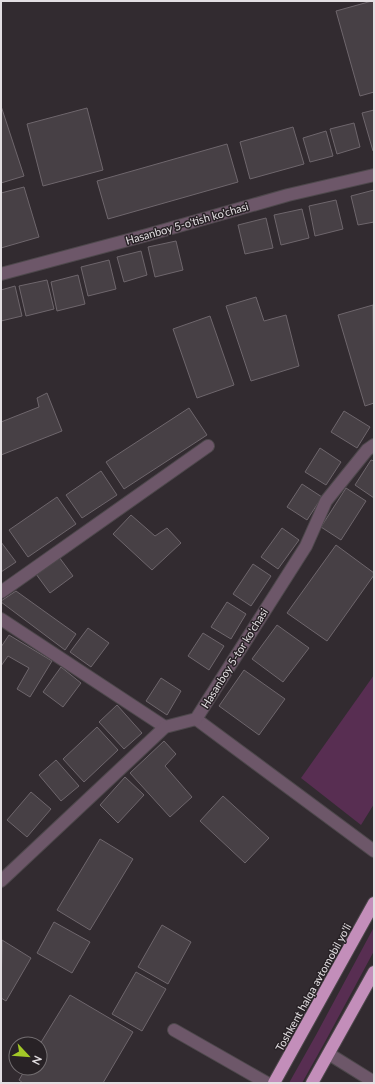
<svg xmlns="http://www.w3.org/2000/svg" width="375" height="1084" viewBox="0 0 375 1084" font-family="Lato,sans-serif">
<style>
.green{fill:#582e52}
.building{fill:#474045;stroke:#6e666c}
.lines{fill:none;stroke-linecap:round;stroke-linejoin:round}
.minor-casing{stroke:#4e484c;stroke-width:14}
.highway-casing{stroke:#4e484c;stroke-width:14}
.minor{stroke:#6d5769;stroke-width:12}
.highway{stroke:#c38eba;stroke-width:12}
.labels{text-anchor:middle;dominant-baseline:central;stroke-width:3;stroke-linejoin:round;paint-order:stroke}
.street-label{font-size:11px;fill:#e3dfe2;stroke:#282226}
</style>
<rect width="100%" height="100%" fill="#322b30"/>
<g class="green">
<polygon points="374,675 374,804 361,825 301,778"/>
<polygon points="374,927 374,951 326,1040 302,1083 289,1083 316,1035"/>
</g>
<g class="building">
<polygon points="372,1 374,1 374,92 360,96 336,11"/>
<polygon points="1,106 24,176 1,183"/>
<polygon points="87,108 103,170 43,186 27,124"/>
<polygon points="374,110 374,150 373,151 362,113"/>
<polygon points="354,123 360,147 337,154 330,129"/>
<polygon points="293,127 304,164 250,179 240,142"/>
<polygon points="326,131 333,156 310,162 303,138"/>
<polygon points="227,144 238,182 108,219 97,181"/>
<polygon points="24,187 39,237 1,248 1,193"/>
<polygon points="374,190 374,222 358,225 351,196"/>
<polygon points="336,200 343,229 315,236 309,206"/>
<polygon points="302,209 309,238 281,245 274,215"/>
<polygon points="266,218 273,248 245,254 238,225"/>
<polygon points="176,241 183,270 155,277 148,247"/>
<polygon points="141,251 147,275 124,282 117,257"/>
<polygon points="109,260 116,289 88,296 81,267"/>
<polygon points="78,275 85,304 57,311 51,282"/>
<polygon points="47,280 54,309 26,316 19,286"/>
<polygon points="15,286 22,316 1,321 1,290"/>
<polygon points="256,297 264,321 286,315 299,366 251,381 226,306"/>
<polygon points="373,305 374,403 365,406 338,315"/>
<polygon points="210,316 234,385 197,398 173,329"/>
<polygon points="47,393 62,431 1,455 1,422 39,407 37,398"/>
<polygon points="189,408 207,435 124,489 106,462"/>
<polygon points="344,411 370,427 357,448 331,432"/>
<polygon points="320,448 341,462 326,485 305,472"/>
<polygon points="371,460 374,461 374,498 355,485"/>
<polygon points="101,471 117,495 82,518 66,495"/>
<polygon points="302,484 322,497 307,520 287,507"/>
<polygon points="346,488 366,501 341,540 321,527"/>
<polygon points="57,497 76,524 28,557 9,530"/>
<polygon points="131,515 155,536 167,528 181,543 152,570 113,534"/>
<polygon points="282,528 299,540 278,569 261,557"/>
<polygon points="1,542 16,562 1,572"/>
<polygon points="336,545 374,573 374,575 327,641 287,613"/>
<polygon points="59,557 73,576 50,593 36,574"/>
<polygon points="253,564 271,576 251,606 233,594"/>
<polygon points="16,591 76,634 65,650 1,602 1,601"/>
<polygon points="227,602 246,614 231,639 211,627"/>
<polygon points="277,625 309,648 283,682 252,659"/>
<polygon points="88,628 109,643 91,667 70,652"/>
<polygon points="203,633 224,646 209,670 188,656"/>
<polygon points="9,635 52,661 30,697 17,689 29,668 8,656 1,666 1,647"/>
<polygon points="61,667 81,683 63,707 43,692"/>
<polygon points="244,670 285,699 259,735 219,706"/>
<polygon points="161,678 181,691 167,715 146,701"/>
<polygon points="117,705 142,733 124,749 99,722"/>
<polygon points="97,727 118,750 84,782 63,759"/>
<polygon points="164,741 176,754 165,766 192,797 170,817 130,773"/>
<polygon points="56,760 79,786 61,801 39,775"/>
<polygon points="125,777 144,795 118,823 100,805"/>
<polygon points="31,792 51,809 27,837 7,820"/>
<polygon points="223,796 269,838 245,863 200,821"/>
<polygon points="100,839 133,859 90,930 57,910"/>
<polygon points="54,922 90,942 72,973 37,953"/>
<polygon points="162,925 191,942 168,984 138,967"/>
<polygon points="2,940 31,958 6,1001 1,998"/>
<polygon points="136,972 166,989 142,1031 112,1014"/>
<polygon points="70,995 133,1032 103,1083 23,1083 19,1080 26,1068 40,1068 40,1044"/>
</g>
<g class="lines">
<defs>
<g id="minor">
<polyline points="1,274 147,235 288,195 374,175"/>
<polyline points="1,592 208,446"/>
<polyline points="1,619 165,727"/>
<polyline points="196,719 374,851"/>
<polyline points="1,881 165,727 196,719 306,546 326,501 367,450 374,445"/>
<polyline points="174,1030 267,1083"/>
<polyline points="329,1054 374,1082"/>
</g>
<g id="highway">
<polyline points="274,1083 374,903"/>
<polyline points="312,1083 374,972"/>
</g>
</defs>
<use href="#minor" class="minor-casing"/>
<use href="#highway" class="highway-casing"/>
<use href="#minor" class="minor"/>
<use href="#highway" class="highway"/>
</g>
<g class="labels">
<g class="street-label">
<text transform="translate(187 223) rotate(-16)">Hasanboy 5-o'tish ko'chasi</text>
<text transform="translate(234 658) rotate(-58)">Hasanboy 5-tor ko'chasi</text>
<text transform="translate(313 987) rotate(-61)">Toshkent halqa avtomobil yo'li</text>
</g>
</g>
<rect width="375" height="1084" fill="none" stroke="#e3dfe2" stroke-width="4"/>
<g transform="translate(28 1056) rotate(116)"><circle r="19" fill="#282226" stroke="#736e71"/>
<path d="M0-3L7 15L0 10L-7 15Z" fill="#a3c927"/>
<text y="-6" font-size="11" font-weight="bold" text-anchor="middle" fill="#e3dfe2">N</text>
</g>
</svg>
